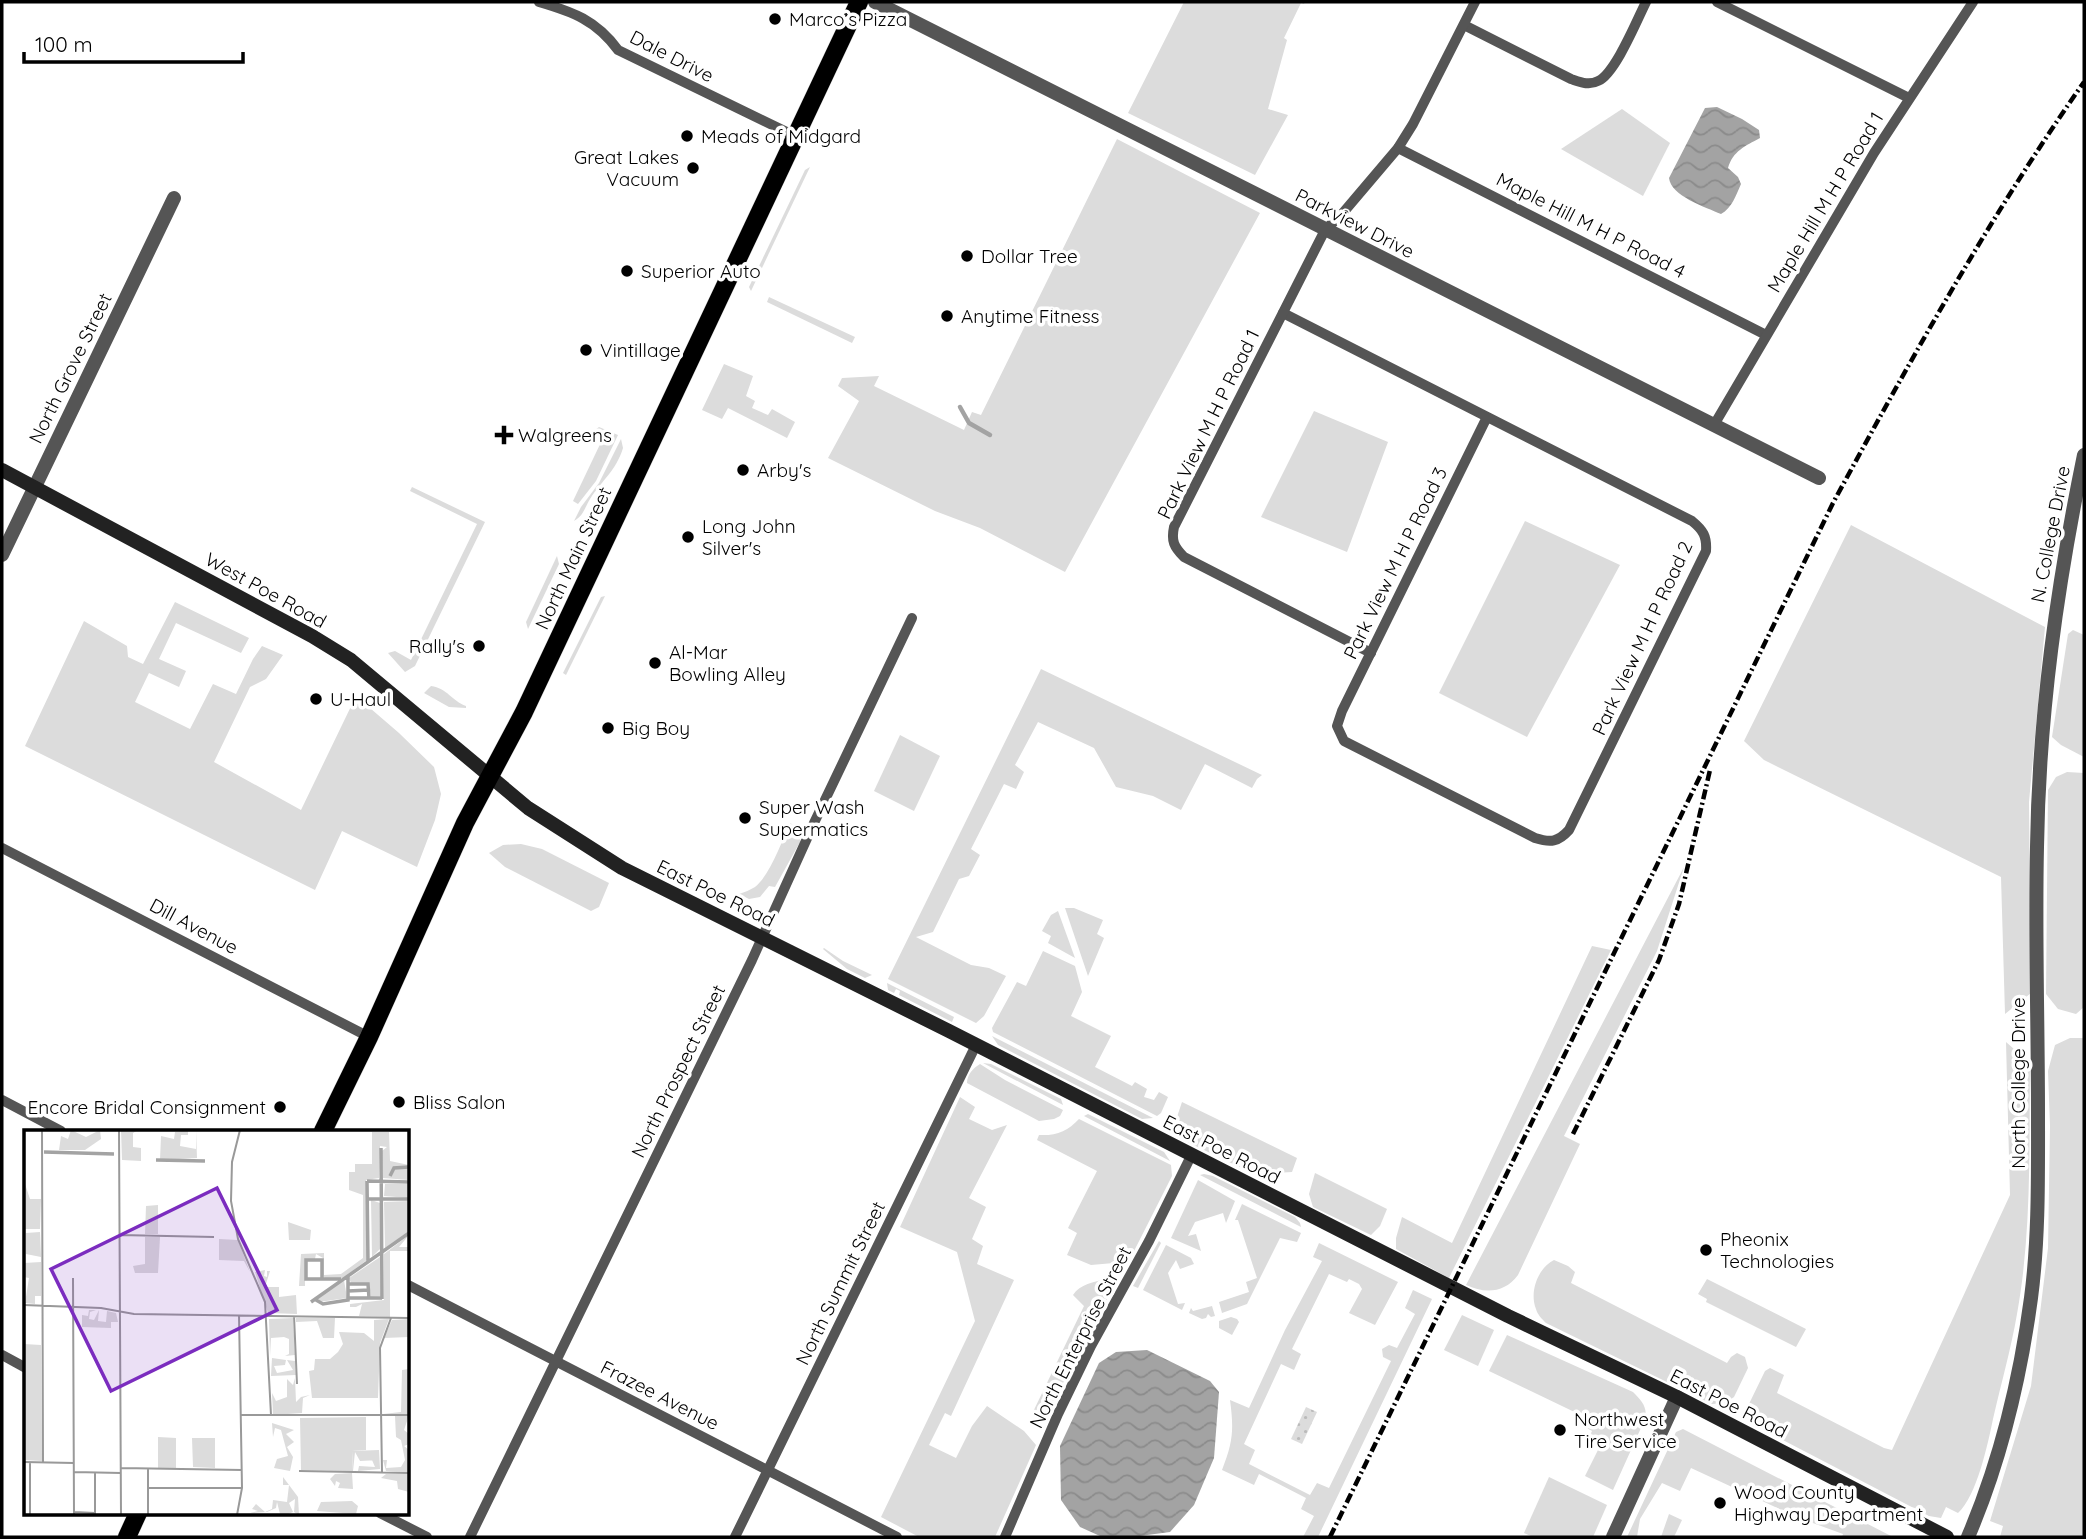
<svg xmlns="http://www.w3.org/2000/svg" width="2086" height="1539" viewBox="0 0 2086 1539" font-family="Quicksand,sans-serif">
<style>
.grass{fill:#dcdcdc}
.park{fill:url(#park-dots)}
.water{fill:url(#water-waves)}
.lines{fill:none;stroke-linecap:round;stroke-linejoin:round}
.stream{stroke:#a3a3a3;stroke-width:4.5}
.primary-casing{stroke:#dbdbdb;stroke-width:19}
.minor{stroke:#555;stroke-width:10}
.tertiary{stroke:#555;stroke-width:14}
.secondary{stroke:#222;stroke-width:14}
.primary{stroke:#000;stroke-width:18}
.rail{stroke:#000;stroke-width:4.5;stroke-dasharray:10 3.5 2 3.5;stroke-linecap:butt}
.poi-dot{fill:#000;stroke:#fff;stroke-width:2.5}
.labels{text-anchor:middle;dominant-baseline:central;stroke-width:7;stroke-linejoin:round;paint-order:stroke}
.poi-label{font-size:19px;fill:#000;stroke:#fff;text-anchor:start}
.street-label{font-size:19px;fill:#000;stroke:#fff}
.inset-river{fill:none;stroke:#a3a3a3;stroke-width:3.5}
.inset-road{fill:none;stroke:#999;stroke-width:2}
.view{fill:#7b2cbf;fill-opacity:0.15;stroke:#7b2cbf;stroke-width:3.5}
.inset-edge{fill:none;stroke:#000;stroke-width:3.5}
</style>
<defs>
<pattern id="park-dots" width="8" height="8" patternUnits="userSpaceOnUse" patternTransform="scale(1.75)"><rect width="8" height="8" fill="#dcdcdc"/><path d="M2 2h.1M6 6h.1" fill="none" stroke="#bbb" stroke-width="1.8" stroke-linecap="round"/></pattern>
<pattern id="water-waves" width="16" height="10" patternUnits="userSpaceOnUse" patternTransform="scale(1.75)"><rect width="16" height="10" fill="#a3a3a3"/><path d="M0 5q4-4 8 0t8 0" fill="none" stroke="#8b8b8b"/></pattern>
</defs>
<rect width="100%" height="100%" fill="#fff"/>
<g class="grass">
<polygon points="1184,2 1305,2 1304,4 1301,3 1284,38 1287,40 1268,109 1288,115 1255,175 1128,113"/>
<polygon points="1622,109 1670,143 1643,196 1561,149"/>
<polygon points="1117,139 1260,213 1065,572 980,528 935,511 828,458 859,401 838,386 842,378 879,376 874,386 964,430 972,412 981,415"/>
<polygon points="810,167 751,291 749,287 805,170"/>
<polygon points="769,297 855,337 852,343 767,302"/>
<polygon points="724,364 753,376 746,396 755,401 752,408 768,415 772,409 795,422 787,438 728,408 722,419 702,410"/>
<polygon points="1314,411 1388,442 1347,552 1261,517"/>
<polygon points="599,427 618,435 596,481 578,504 573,501 603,438 595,434 594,431"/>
<path d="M621 439 623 448C616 471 602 480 590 499 584 509 584 515 574 521L581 507 599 483Z"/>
<polygon points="412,487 485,522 415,666 405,672 388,653 395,651 411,660 477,524 410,491"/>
<polygon points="1525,521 1620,565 1527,737 1439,693"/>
<polygon points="1851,525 2045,627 2029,802 2031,993 2005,1014 2001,877 1764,760 1744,741"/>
<polygon points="557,556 559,564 528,629 526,622"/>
<polygon points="605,596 566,675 563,673 601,597"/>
<polygon points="175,602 249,638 241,653 176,623 159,659 186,671 179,687 149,673 135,702 190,729 213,684 236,694 253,659 262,646 283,655 266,679 250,687 214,762 301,810 356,696 399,733 434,767 441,794 435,820 417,867 342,831 315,890 25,746 84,621 127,646 128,657 143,664"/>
<polygon points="2073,630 2084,635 2084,757 2061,745 2052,737 2068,634"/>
<polygon points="1041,669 1262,775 1257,779 1252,788 1205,764 1181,810 1153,796 1116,787 1094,748 1038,722 1015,765 1024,772 1016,789 1004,784 971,849 980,855 969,876 959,879 933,932 916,937 971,965 989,968 1006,976 984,1016 976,1023 888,979"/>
<path d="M431 686C447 688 452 701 466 706V708L449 707 424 693Z"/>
<polygon points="900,735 940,756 914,811 874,791"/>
<polygon points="2067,772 2084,773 2084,1007 2076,1014 2058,1009 2046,994 2048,790 2056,777"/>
<path d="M790 823 801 829 800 842 775 887 769 886 760 897 749 899 739 894C745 892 750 890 755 887 770 875 782 841 790 823Z"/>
<polygon points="521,844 542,849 609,883 599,907 591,911 505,867 489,853 503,845"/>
<path d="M1684 867 1657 951 1564 1136 1580 1144 1518 1275C1505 1293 1485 1294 1466 1285Z"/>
<polygon points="1065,908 1074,908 1103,920 1097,934 1104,938 1088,976"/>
<polygon points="1058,911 1075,958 1048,943 1051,936 1042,931 1051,915"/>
<polygon points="1592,946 1611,950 1449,1278 1396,1249 1396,1238 1402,1217 1452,1243"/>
<polygon points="824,948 843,961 872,975 865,978 847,969 823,949"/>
<polygon points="1043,951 1075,966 1082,992 1071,1016 1111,1036 1095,1067 1132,1086 1135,1082 1147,1089 1144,1097 1154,1100 1159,1092 1168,1097 1161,1113 1157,1116 993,1032 992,1028 1017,982 1026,986"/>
<polygon points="887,983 954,1017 952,1022 899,995 900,991 896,989 894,993 888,990"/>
<polygon points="992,1036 1153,1118 1142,1119 998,1045"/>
<polygon points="2070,1038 2084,1038 2084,1537 2000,1537 2003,1526 1990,1521 2031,1386 2048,1248 2050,1126 2048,1071 2055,1045"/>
<path d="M2006 1042 2030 1063C2029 1146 2032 1231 2017 1314 2011 1349 2001 1384 1993 1419 1988 1443 1977 1496 1958 1513L1946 1507 1941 1518 1929 1516 1756 1426 1747 1415V1408L1765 1371 1770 1368 1784 1375 1777 1393 1884 1448 1892 1450 2010 1195Z"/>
<polygon points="983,1063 991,1064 1061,1099 1063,1105"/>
<path d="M980 1064 1005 1080 1063 1110 1060 1116 1054 1119 1039 1121 967 1083C967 1075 973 1068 980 1064Z"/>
<polygon points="960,1097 975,1107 969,1119 992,1130 1007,1125 969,1198 986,1207 972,1239 983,1246 977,1264 1014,1280 951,1416 945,1413 929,1445 956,1458 972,1426 987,1406 1024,1431 1036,1445 995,1537 919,1537 881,1517 975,1321 957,1252 900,1227"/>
<polygon points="1182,1102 1297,1158 1292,1172 1254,1174 1177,1137 1174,1126"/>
<polygon points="1088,1114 1164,1152 1170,1161 1084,1116"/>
<path d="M1079 1119 1171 1165 1172 1176 1132 1255 1125 1262 1091 1265 1067 1255 1077 1233 1068 1228 1097 1171 1037 1140 1039 1135C1056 1136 1068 1131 1079 1119Z"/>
<polygon points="1315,1173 1387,1209 1380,1226 1371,1235 1313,1207 1309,1194"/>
<polygon points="1204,1174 1213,1176 1295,1217 1300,1223 1301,1227 1200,1175"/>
<polygon points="1198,1180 1235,1201 1226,1223 1223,1213 1195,1222 1188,1236 1196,1234 1201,1251 1171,1238"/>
<polygon points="1242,1204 1301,1233 1297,1242 1280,1238 1247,1304 1222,1313 1219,1302 1249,1292 1246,1282 1257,1278 1238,1220 1235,1220"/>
<polygon points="1159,1241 1161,1243 1138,1288 1133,1286"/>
<path d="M1319 1243 1398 1282 1375 1325 1349 1313 1362 1289 1359 1284 1349 1279 1347 1282 1329 1274 1292 1349 1301 1354 1294 1370 1281 1364 1244 1444 1255 1450 1249 1464 1310 1495 1317 1483 1329 1488 1391 1361 1383 1357 1382 1349 1389 1345 1397 1348 1415 1314 1405 1308 1413 1290 1432 1299 1318 1537H1303L1314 1516 1301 1509 1306 1498 1259 1474 1254 1485 1222 1470C1233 1442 1234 1430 1230 1400L1249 1408 1285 1330 1322 1261 1313 1257Z"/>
<polygon points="1166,1245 1191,1258 1194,1264 1180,1269 1176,1260 1168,1273 1178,1304 1185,1303 1182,1310 1143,1290"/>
<path d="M1554 1260 1568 1266 1575 1272 1571 1283 1727 1363 1731 1357 1737 1353 1745 1357 1748 1368 1734 1397 1725 1403 1712 1404 1546 1323C1542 1319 1537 1314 1536 1309 1529 1292 1538 1268 1554 1260Z"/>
<path d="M1106 1279 1115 1284 1051 1406 1044 1414H1032L1084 1306 1073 1295C1080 1284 1094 1282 1106 1279Z"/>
<polygon points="1707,1279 1806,1329 1796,1347 1706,1302 1707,1299 1698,1294"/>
<polygon points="1212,1306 1215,1316 1211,1317 1208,1314 1206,1318 1202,1319 1189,1313 1191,1308 1193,1311"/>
<polygon points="1462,1315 1494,1330 1478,1366 1444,1350"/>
<polygon points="1231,1317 1237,1319 1239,1322 1232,1335 1219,1328 1219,1321"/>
<path d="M1507 1335 1633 1392C1641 1400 1648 1407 1645 1419L1613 1490 1585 1476 1600 1446 1587 1442 1592 1431 1585 1427 1589 1419 1489 1371Z"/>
<polygon points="1683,1429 1893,1537 1842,1537 1843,1534 1799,1518 1691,1468 1680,1491 1662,1483 1640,1519 1637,1537 1627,1537 1676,1432"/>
<polygon points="1549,1477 1607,1505 1593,1537 1533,1537 1524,1533"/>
<polygon points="1669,1514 1682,1520 1674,1537 1661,1537"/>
</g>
<polygon class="park" points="1306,1407 1317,1412 1302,1444 1291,1439"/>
<g class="water">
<path d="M1717 107 1742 119 1759 130 1760 138C1745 146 1733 151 1728 168L1738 177 1741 184C1736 195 1732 208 1721 214 1705 207 1671 196 1669 178L1705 108Z"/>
<polygon points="1147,1350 1210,1381 1219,1392 1214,1458 1194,1505 1170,1532 1132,1537 1100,1536 1080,1527 1061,1500 1060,1446 1099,1363 1116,1352"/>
</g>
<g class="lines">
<polyline class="stream" points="960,407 969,423 990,435"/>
<defs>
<g id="primary">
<polyline points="323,1131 369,1037 465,823 524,712 859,2"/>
<polyline points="127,1537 138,1513"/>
</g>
</defs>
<use href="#primary" class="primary-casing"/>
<g class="minor">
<path d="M539 2C573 12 596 20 618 50L795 136"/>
<polyline points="1717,2 1909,98"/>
<path d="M1464 25 1571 79C1580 82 1589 86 1598 81 1615 74 1637 20 1646 2"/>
<polyline points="1398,148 1766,335"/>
<path d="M1283 313 1692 521C1703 530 1707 536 1706 551L1569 830C1558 842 1551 843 1535 838L1344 741 1337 726 1342 711 1487 417"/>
<polyline points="1714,425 1874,153 1973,2"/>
<path d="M1371 653 1184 557C1174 547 1171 541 1174 527L1325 230 1342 214 1398 148 1413 124 1475 2"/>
<polyline points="2,848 369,1037"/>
<polyline points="2,1100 61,1131"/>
<polyline points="408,1285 897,1537"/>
<polyline points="2,1355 26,1368"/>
<polyline points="380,1513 427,1537"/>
<polyline points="470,1537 752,960 814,823 912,618"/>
<polyline points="735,1537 976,1045"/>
<polyline points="1005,1537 1058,1414 1091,1346 1149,1241 1191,1156"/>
</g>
<g class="tertiary">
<polyline points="875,2 1819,478"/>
<polyline points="2,555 174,198"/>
<polyline points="1613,1537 1677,1397"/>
<path d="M1968 1537C2000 1462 2020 1380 2031 1298 2039 1237 2038 1174 2038 1112 2038 1024 2035 935 2037 847 2039 713 2057 586 2084 455"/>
</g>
<polyline class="secondary" points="2,470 312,636 351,660 528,808 622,868 949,1031 1508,1316 1677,1397 1947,1537"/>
<use href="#primary" class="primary"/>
<g class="rail">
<polyline points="1573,1134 1659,960 1679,904 1710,770"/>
<path d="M1330 1537 1833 503C1911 359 1990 216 2084 82"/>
</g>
</g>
<g class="poi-dot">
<circle cx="775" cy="19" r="7"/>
<circle cx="687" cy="136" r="7"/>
<circle cx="693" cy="168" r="7"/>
<circle cx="967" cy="256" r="7"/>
<circle cx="627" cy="271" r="7"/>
<circle cx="947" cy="316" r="7"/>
<circle cx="586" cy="350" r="7"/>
<path d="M500.5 424.5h7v7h7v7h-7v7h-7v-7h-7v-7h7z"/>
<circle cx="743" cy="470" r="7"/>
<circle cx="688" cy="537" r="7"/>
<circle cx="479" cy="646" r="7"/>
<circle cx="655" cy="663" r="7"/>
<circle cx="316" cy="699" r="7"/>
<circle cx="608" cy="728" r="7"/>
<circle cx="745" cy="818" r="7"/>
<circle cx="399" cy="1102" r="7"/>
<circle cx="280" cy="1107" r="7"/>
<circle cx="1706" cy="1250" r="7"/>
<circle cx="1560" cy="1430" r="7"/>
<circle cx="1720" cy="1503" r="7"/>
</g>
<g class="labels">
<g class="poi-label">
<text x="789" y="19">Marco’s Pizza</text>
<text x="701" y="136">Meads of Midgard</text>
<text x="679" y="157" text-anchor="end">Great Lakes<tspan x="679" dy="22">Vacuum</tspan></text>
<text x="981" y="256">Dollar Tree</text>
<text x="641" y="271">Superior Auto</text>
<text x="961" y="316">Anytime Fitness</text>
<text x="600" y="350">Vintillage</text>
<text x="518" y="435">Walgreens</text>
<text x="757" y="470">Arby's</text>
<text x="702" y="526">Long John<tspan x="702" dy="22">Silver's</tspan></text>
<text x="465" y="646" text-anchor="end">Rally's</text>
<text x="669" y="652">Al-Mar<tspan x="669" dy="22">Bowling Alley</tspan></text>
<text x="330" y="699">U-Haul</text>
<text x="622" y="728">Big Boy</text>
<text x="759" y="807">Super Wash<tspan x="759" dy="22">Supermatics</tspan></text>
<text x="413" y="1102">Bliss Salon</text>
<text x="266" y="1107" text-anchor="end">Encore Bridal Consignment</text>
<text x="1720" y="1239">Pheonix<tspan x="1720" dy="22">Technologies</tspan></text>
<text x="1574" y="1419">Northwest<tspan x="1574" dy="22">Tire Service</tspan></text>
<text x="1734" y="1492">Wood County<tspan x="1734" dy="22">Highway Department</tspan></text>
</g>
<g class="street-label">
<text transform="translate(672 56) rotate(27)">Dale Drive</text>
<text transform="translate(1825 202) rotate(-59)">Maple Hill M H P Road 1</text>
<text transform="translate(1355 223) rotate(27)">Parkview Drive</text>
<text transform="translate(1591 225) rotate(27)">Maple Hill M H P Road 4</text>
<text transform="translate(70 368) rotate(-64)">North Grove Street</text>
<text transform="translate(1208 424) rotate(-64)">Park View M H P Road 1</text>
<text transform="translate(2050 534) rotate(-79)">N. College Drive</text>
<text transform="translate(573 558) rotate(-65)">North Main Street</text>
<text transform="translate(1395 563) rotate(-64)">Park View M H P Road 3</text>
<text transform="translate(266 590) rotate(29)">West Poe Road</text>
<text transform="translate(1642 638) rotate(-65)">Park View M H P Road 2</text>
<text transform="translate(716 893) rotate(26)">East Poe Road</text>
<text transform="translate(194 926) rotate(28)">Dill Avenue</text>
<text transform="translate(678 1071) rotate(-64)">North Prospect Street</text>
<text transform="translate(2018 1083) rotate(-90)">North College Drive</text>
<text transform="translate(1222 1149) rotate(27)">East Poe Road</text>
<text transform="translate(840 1283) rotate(-64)">North Summit Street</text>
<text transform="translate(1080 1337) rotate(-63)">North Enterprise Street</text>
<text transform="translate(660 1395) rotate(27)">Frazee Avenue</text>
<text transform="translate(1729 1403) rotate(27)">East Poe Road</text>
</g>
</g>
<g transform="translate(24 1130)">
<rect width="385" height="385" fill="#fff"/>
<path d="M97 0H114L109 3V17L117 18V31L98 30ZM164 0V5H157L156 16 172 19V0L173 28 136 30 137 6 150 9 151 2ZM348 2H365L366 31 385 35V50L359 48 358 21 363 17 356 16 355 48 342 50 343 130 319 148H301L299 146V128L292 124 291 129H281V156H275L277 124 300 123V145L317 144 339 128V65L325 60V42H331V34H348ZM361 54H385V68L360 66ZM347 70 356 73V119L348 127ZM385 71V101L361 118 360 72ZM134 75V104H121L122 76ZM16 102 17 127 2 124V103ZM385 105 375 117H385V121H366V187L335 186 338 174 332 177H326V174L360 170V124ZM121 107H136L134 143H111L109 136 121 134ZM195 109 214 110 226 142 220 131 195 130ZM356 127 357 166 347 167 345 154 327 153 325 148ZM17 132V166H11V174L1 173 5 148 0 147V133ZM241 140 240 146 243 147V141H246L241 157H255V167L272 165 273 184 244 183 231 142ZM320 150 323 168 295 172 294 168ZM65 180H72L66 182 65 189 70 190 75 180 74 191 82 192 83 181 92 183 94 192H87V198L58 197V185L64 186ZM269 188 271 225 261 226 265 224V209L260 207 247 208 246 226 245 189ZM272 188H311L310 208H299L293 191 272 192ZM365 189 356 213 354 268H288L285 241 290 240 291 229H306L314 222 319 214 315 202 340 203 350 211V190ZM385 189V207L360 208 368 190ZM248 228 262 230 261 235 250 236 253 243 269 240 263 230 271 231 272 245 247 246ZM385 239V284H359L377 282 378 240ZM271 248 272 272 277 267 286 265 279 268 278 283 249 285 248 263 252 271 263 267V249L269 255ZM385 285 380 300 385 304V314L380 316 385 320V342L362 341 359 330H363L362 338 377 337 381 330 377 310 372 307 371 286ZM248 293 270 300 262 304 270 312 263 317 269 327 266 341 250 338 253 329 264 326 257 300 251 298 249 307ZM168 308H191V338L169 337ZM355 320 356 339 334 341 335 336 351 337 348 330H355L336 331 331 322 329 341 328 321ZM328 343 329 359 314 358 316 353 312 351 311 356 306 349 311 344ZM362 344H385V362L374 359 373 351 357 348ZM259 347 274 367 275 385 270 382 271 369 265 373 269 382 262 385 245 383 256 384 253 372 252 378 243 382 226 383 234 381 228 379 232 374 241 382 248 379 249 370 263 372 265 355H259Z" fill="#dcdcdc"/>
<path d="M47 0 62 7 76 0 77 9 61 20H35L37 6 44 9ZM264 92 287 100 286 110H265Z" fill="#dcdcdc"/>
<path d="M342 287V320L328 321 329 341 277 340 276 288Z" fill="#dcdcdc"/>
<path d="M0 51 6 69H17L16 99H0ZM0 214 17 215 18 331 0 330ZM134 307 152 308V339L134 338ZM328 371 334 376 332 384 293 381 297 372Z" fill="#dcdcdc"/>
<path class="inset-river" d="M357 18 358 169M20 22 90 24M132 30 181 31M366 46 370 38 385 37M343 51 344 132M343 51 385 52M343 69H385M298 149V130H282V149H317M324 154H344L345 168M324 161 345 160M324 168H358M292 170 299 174 324 170V146M287 172 385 103"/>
<path class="inset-road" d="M18 0 19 332M95 0 97 385M216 0 208 32 207 71 214 109 241 172 247 285M96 105 190 107M49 148 50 385M0 175 77 178 110 184 385 188M270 186 273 254M217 285H385M0 332 50 333M97 338 218 340M124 338V385M275 341 385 343M50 342 97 343M358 342 356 218 367 188M124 358H218M50 382 71 383M6 385V332M71 385V342M213 385 218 358 215 185"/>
<path class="view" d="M193 58 253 180 87 261 27 139Z"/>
<rect width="385" height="385" class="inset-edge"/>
</g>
<rect width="2086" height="1539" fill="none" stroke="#000000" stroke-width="7"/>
<path d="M24 52v10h219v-10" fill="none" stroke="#000000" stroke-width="3.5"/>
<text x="35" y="52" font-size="21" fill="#000000" stroke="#ffffff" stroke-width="5" paint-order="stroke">100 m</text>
</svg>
